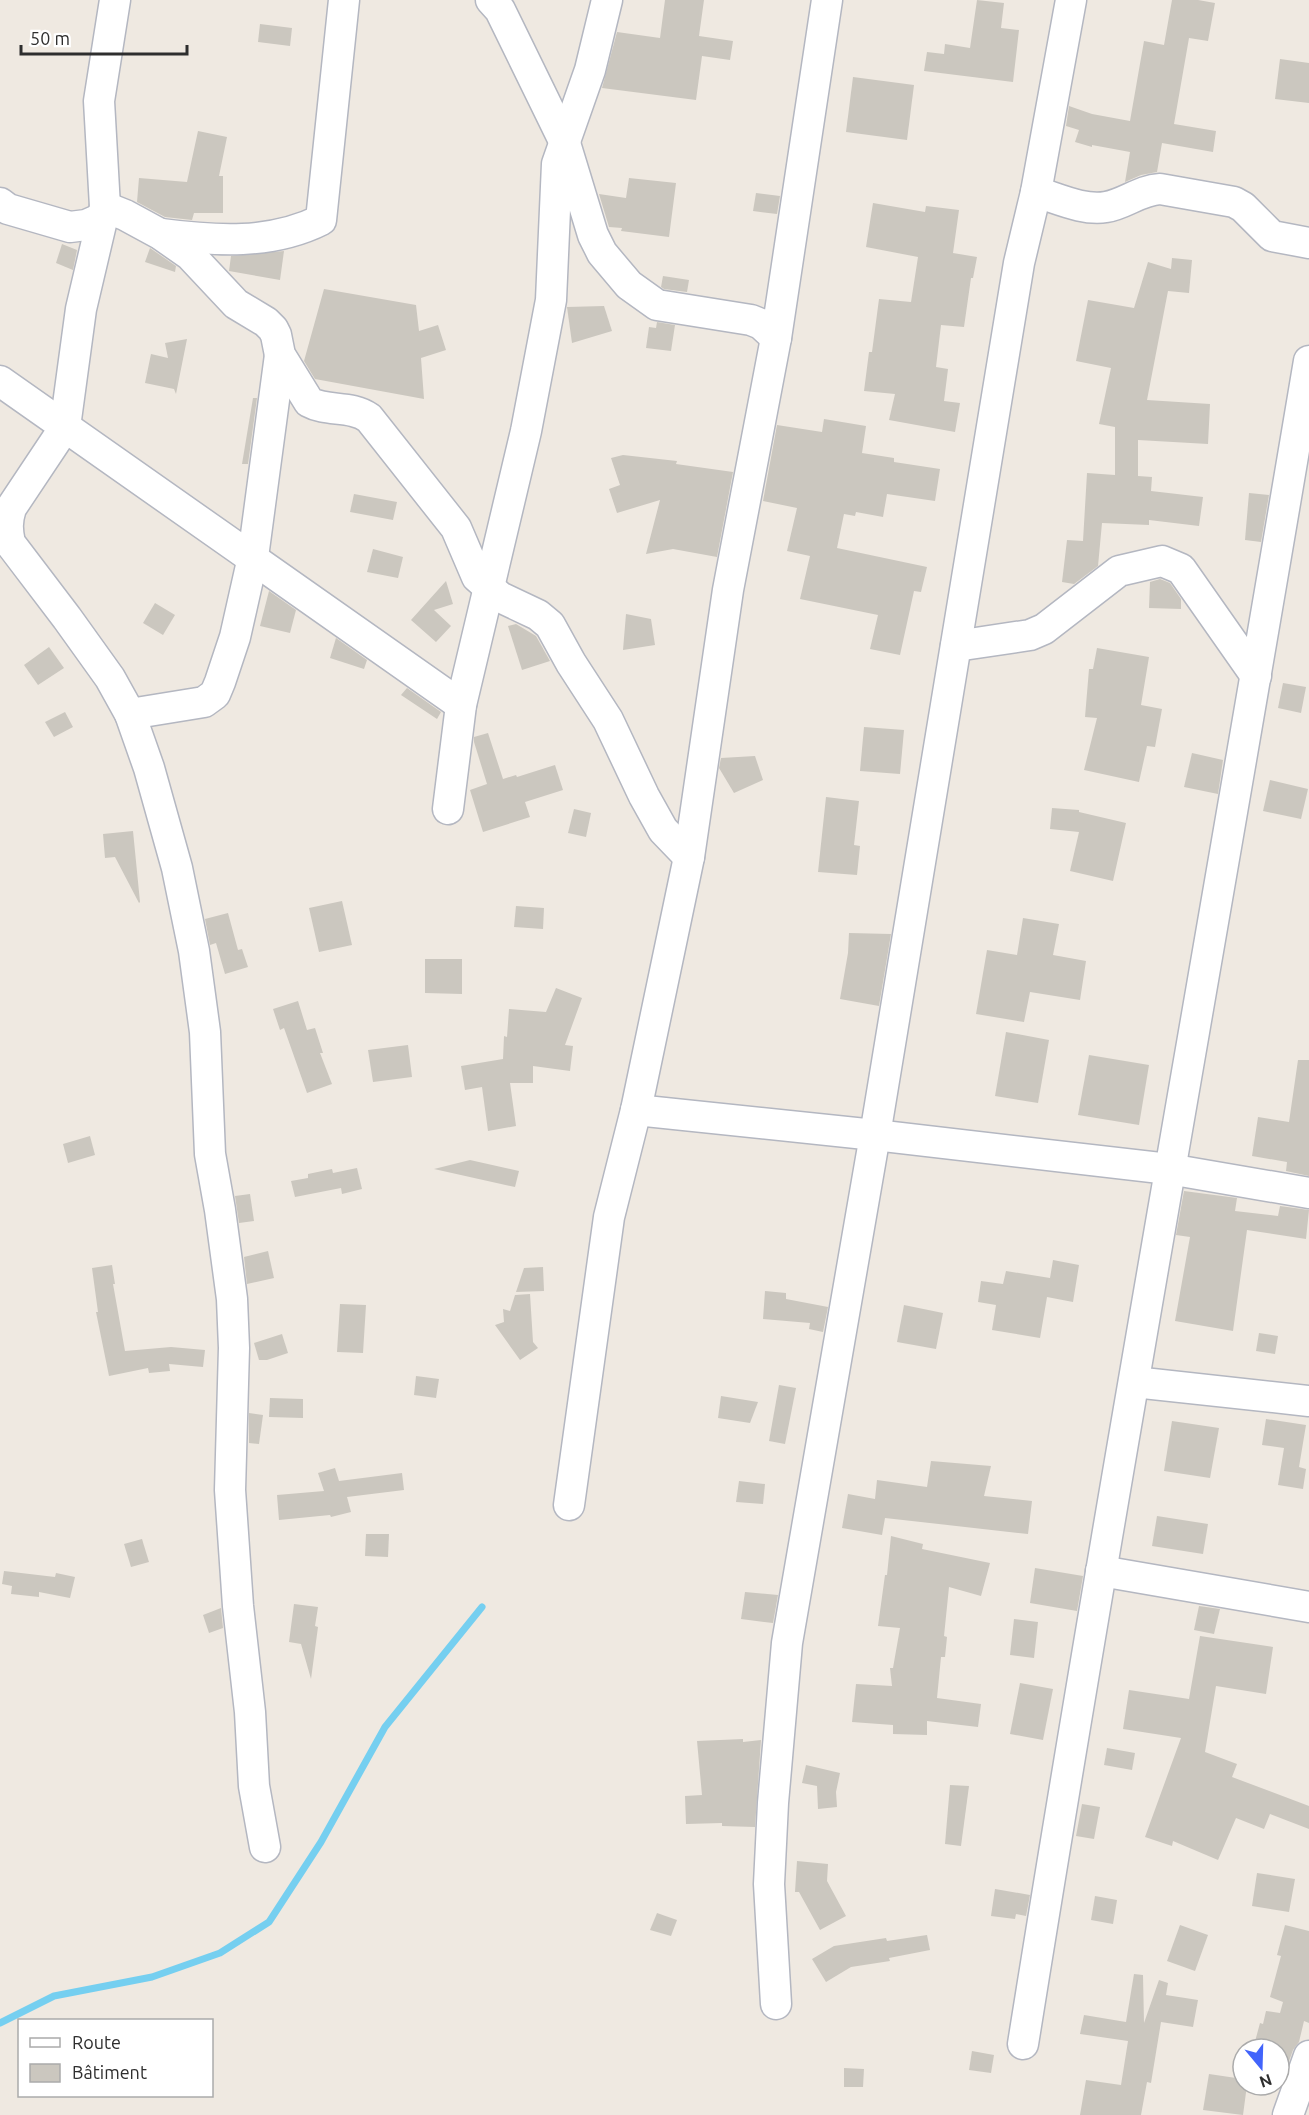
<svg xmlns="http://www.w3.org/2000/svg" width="1309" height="2115" viewBox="0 0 1309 2115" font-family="Ubuntu,sans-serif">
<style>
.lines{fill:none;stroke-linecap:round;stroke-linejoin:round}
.stream{stroke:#75cff0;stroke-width:7}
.building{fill:#cbc7bf}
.minor-casing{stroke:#b4b7c1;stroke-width:33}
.minor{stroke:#fff;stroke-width:30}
</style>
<rect width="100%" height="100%" fill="#efe9e1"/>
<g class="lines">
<polyline class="stream" points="0,2023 54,1996 152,1977 220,1953 269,1922 321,1842 385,1727 482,1607"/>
</g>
<g class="building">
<polygon points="665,0 704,0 699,36 733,41 730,60 702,56 696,100 602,88 617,32 660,38"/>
<polygon points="977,0 1004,3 1001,28 1019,30 1013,82 924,71 927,52 944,54 945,44 970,48"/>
<polygon points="1172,0 1198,0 1215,3 1208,41 1189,38 1174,124 1216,131 1213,152 1162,143 1157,172 1141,175 1125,182 1130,152 1092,145 1092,147 1075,142 1079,130 1066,126 1069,106 1092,114 1130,121 1144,41 1164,45"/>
<polygon points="260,24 292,28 290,46 258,42"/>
<polygon points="1280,59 1309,63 1309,103 1275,99"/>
<polygon points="853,77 914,85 907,140 846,132"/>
<polygon points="198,131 227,137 219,176 223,176 223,213 194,213 192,220 165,217 137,202 139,178 187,182"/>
<polygon points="629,178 676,183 669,237 621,231 622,228 609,227 599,194 626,198"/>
<polygon points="756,193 780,196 777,214 753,211"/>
<polygon points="873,203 925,212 926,206 959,210 953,253 977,257 973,278 971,278 964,327 941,325 936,367 948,369 944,401 960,403 955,432 889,420 895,394 864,391 869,352 872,352 879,299 911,302 918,257 866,247"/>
<polygon points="62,244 77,250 73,270 56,263"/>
<polygon points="150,248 176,266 175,272 145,262"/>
<polygon points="284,251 280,280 229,271 231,256"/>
<polygon points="1172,258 1192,260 1189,293 1168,291 1147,400 1210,404 1208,444 1138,440 1138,476 1152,477 1151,491 1203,497 1199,526 1149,520 1149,525 1102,523 1098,566 1074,584 1062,582 1067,540 1083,541 1087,473 1115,475 1115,427 1099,424 1111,368 1076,361 1088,300 1134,308 1148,262 1171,269"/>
<polygon points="663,276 689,280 687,292 664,289 661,287"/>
<polygon points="324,289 416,305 419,331 438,325 446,350 421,358 424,399 315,379 304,361"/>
<polygon points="604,306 612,331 572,343 567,307"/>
<polygon points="657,322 675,325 671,351 646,348 649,327 656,328"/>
<polygon points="187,339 176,394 174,389 145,383 151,354 168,358 165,343"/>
<polygon points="253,398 257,398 248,464 242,464"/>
<polygon points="824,419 866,426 862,453 894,458 894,462 940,469 935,501 887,494 883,517 856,512 855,516 844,514 837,548 927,567 921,592 914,591 900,655 870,649 878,615 800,599 810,556 787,551 797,508 763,501 777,425 822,432"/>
<polygon points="623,455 677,461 676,464 733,472 717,557 673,549 646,554 660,500 617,513 609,489 620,485 611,458"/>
<polygon points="1249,493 1269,495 1261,542 1245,540"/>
<polygon points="354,494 397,502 393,520 350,512"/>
<polygon points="373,549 403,557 398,578 367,572"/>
<polygon points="1160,579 1170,583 1181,599 1181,609 1149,608 1150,582"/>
<polygon points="446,581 453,604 434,610 451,626 436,642 411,620"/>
<polygon points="269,591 296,610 290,633 260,626"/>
<polygon points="155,603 175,615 163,635 143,623"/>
<polygon points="626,614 651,619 655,645 623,650"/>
<polygon points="516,624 536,636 550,661 522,670 508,626"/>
<polygon points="336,638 367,660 364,669 330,658"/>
<polygon points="49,647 64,668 38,685 24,665"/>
<polygon points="1097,648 1149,657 1141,705 1162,709 1155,747 1147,746 1139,782 1084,770 1097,718 1085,717 1089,669 1093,669"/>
<polygon points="1283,683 1306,687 1301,713 1278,708"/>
<polygon points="407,688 441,712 437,719 401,695"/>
<polygon points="65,712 73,727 54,737 45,722"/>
<polygon points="864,727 904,730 900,774 860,771"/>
<polygon points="488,733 503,779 516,775 517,777 555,765 563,790 525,802 530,817 483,832 470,790 487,784 474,742 474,737"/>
<polygon points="1192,753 1223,760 1218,794 1184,787"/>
<polygon points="755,756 763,780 734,793 719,768 721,758"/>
<polygon points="1270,780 1308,789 1301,819 1263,811"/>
<polygon points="826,797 859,801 854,845 860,846 857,875 818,872"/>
<polygon points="1052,808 1079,810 1079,812 1126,823 1113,881 1070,871 1079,832 1050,829"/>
<polygon points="574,809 591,813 586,837 568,833"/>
<polygon points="133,831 140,902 139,903 115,857 105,858 103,834"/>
<polygon points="342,901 352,945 319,952 309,908"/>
<polygon points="516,906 544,908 543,929 514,927"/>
<polygon points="228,913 238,950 242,949 248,967 225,974 216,943 210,945 205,919"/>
<polygon points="1023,918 1059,924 1053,955 1086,961 1080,1000 1030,992 1024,1022 976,1014 987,950 1017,955"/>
<polygon points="849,933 891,934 879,1006 840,999 848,953"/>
<polygon points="425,959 462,959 462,994 425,993"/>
<polygon points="556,988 582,998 565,1045 573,1046 570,1071 533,1066 533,1083 510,1083 516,1126 488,1131 482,1087 465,1090 461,1066 503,1059 504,1036 507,1037 509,1009 546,1012"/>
<polygon points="298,1001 307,1030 315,1028 323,1053 320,1053 332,1084 307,1093 284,1028 280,1030 273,1009"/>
<polygon points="1006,1032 1049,1040 1038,1103 995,1096"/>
<polygon points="408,1045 412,1077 373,1082 368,1050"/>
<polygon points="1089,1055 1149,1065 1139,1125 1078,1115"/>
<polygon points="1298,1060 1309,1060 1309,1176 1286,1171 1287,1162 1252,1156 1258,1117 1289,1122"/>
<polygon points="90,1136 95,1155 68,1163 63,1144"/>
<polygon points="470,1160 519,1171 515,1187 434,1169"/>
<polygon points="357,1168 362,1189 342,1194 341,1188 295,1197 291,1181 308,1178 308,1174 332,1169 333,1173"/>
<polygon points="1184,1191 1237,1198 1235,1211 1278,1216 1280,1206 1309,1210 1306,1239 1247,1230 1233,1331 1175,1321 1190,1237 1176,1235"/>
<polygon points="250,1194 254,1221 239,1223 235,1196"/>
<polygon points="268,1251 274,1278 247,1284 244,1257"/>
<polygon points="1053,1260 1079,1265 1073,1302 1047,1297 1040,1338 992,1330 996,1305 978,1302 981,1281 1003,1284 1006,1271 1050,1278"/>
<polygon points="112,1265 115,1284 113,1284 125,1351 171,1347 205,1350 203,1367 169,1364 170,1371 149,1373 148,1368 109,1376 96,1312 98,1312 92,1268"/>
<polygon points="543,1267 544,1291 516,1292 524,1268"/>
<polygon points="765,1291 786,1293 786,1299 828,1307 823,1332 809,1329 810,1323 763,1319"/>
<polygon points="530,1294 533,1342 538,1348 520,1360 495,1325 504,1322 503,1309 510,1311 515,1295"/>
<polygon points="340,1304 366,1305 363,1353 337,1352"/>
<polygon points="904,1305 943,1313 936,1349 897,1342"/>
<polygon points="1259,1333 1278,1336 1275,1354 1256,1351"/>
<polygon points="282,1334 288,1353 267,1360 259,1360 254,1343"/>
<polygon points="416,1376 439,1379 436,1398 414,1395"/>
<polygon points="779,1385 796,1388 785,1444 769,1441"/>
<polygon points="721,1396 758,1402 750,1423 718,1418"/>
<polygon points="270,1398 303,1399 303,1418 269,1417"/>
<polygon points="249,1413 263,1415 259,1444 249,1443"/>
<polygon points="1266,1419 1306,1425 1299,1467 1306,1469 1303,1489 1278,1485 1284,1448 1262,1445"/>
<polygon points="1172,1421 1219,1428 1210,1478 1164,1471"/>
<polygon points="931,1461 991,1466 984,1496 1032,1501 1028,1534 885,1518 882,1535 842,1528 848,1494 875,1499 877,1480 927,1487"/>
<polygon points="335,1468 339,1481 402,1473 404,1490 347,1497 351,1512 331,1517 330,1515 279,1520 277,1495 324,1491 318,1473"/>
<polygon points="739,1481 765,1484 763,1504 736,1502"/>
<polygon points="1157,1516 1208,1524 1203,1554 1152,1546"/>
<polygon points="366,1534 389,1534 388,1557 365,1556"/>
<polygon points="891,1536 923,1544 922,1549 990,1563 981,1596 949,1587 944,1636 947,1637 945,1657 941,1657 937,1698 981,1704 978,1727 927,1721 927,1735 893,1734 893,1725 852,1722 856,1684 892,1686 890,1668 893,1668 900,1628 878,1626 885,1575 887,1575"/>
<polygon points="142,1539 149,1562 131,1567 124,1544"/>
<polygon points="1035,1568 1083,1576 1077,1611 1030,1603"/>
<polygon points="4,1571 55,1577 56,1573 75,1577 70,1598 39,1592 39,1597 11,1594 12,1586 2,1584"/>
<polygon points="745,1592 778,1595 773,1623 741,1619"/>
<polygon points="294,1604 318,1607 315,1626 318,1627 311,1679 301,1644 289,1642"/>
<polygon points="1199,1606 1220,1609 1214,1634 1194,1630"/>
<polygon points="221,1608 223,1628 209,1633 203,1615"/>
<polygon points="1014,1619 1038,1622 1034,1658 1010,1655"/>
<polygon points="1200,1636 1273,1647 1266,1694 1216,1686 1205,1752 1237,1764 1232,1777 1309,1806 1309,1829 1270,1814 1264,1829 1236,1818 1218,1860 1173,1841 1172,1846 1145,1837 1181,1738 1123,1729 1129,1690 1189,1699"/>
<polygon points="1020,1683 1053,1689 1043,1740 1010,1734"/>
<polygon points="743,1739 743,1742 761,1740 755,1827 722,1826 722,1823 686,1824 685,1796 702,1795 697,1741"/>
<polygon points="1107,1748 1135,1753 1132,1770 1104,1765"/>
<polygon points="806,1765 840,1773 836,1792 837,1807 818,1809 817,1786 802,1783"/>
<polygon points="950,1785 969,1786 961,1846 945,1844"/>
<polygon points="1082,1804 1100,1807 1094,1839 1076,1836"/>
<polygon points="797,1861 828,1864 827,1881 846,1916 820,1930 799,1892 795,1892"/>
<polygon points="1257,1873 1295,1879 1289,1912 1252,1906"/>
<polygon points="995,1889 1030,1895 1026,1916 1016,1914 1015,1919 991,1916"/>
<polygon points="1095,1896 1117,1900 1113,1924 1091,1920"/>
<polygon points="657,1913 677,1920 671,1936 650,1930"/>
<polygon points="1180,1925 1208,1935 1195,1971 1167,1961"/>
<polygon points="1285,1925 1309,1931 1309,2023 1304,2021 1299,2042 1293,2050 1279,2089 1279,2049 1253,2049 1260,2023 1263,2024 1266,2011 1280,2013 1283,2002 1270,1997 1281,1956 1277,1955"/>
<polygon points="927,1935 930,1950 889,1958 890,1961 851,1967 826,1982 812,1959 834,1946 886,1938 887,1941"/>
<polygon points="1134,1974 1143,1975 1144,2023 1159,1980 1168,1983 1166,1995 1198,2000 1193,2027 1161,2022 1151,2083 1147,2082 1141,2115 1080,2115 1086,2080 1121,2085 1128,2041 1080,2034 1084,2015 1126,2022"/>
<polygon points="972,2051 994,2055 991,2073 969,2070"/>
<polygon points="844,2068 864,2069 863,2087 844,2087"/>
<polygon points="1209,2074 1243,2079 1243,2085 1247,2085 1243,2115 1203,2110"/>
</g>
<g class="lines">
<defs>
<g id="minor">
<path d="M115 0 99 101 105 207 81 309 65 427 11 508C7 521 7 530 10 543L67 618 110 678 130 714 149 768 177 868 194 951 205 1032 210 1154 220 1210 232 1299 234 1348 230 1490 238 1606 250 1712 254 1786 265 1847"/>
<polyline points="491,0 500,10 565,143 593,235 602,253 629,285 657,305 751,320 761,324 776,338"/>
<path d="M1036 192C1057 198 1083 211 1106 207 1125 204 1140 190 1160 189L1234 202 1243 207 1272 236 1309 243"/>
<polyline points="0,203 8,209 70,227 86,225 102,218"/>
<path d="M105 207 125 215 160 234 190 255 236 304 266 322 273 329 276 335 280 355 309 402C327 412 351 405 369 418L456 528 477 577 500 597 538 615 550 625 571 663 608 720 644 796 663 830 689 857"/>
<path d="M161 234C215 241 271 245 321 220L344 0"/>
<polyline points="0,381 461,705"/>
<polyline points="956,646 1030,635 1044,629 1119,571 1162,561 1181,569 1256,676"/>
<polyline points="130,714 204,702 215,694 220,682 235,637 253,557 280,355"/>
<polyline points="448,809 461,705 526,431 551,300 557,164 590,70 607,0"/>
<polyline points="636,1110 875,1135 1169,1169 1309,1193"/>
<polyline points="1134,1382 1309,1401"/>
<polyline points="569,1505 609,1217 636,1110 689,857 728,590 776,338 827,0"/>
<polyline points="1101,1571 1309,1607"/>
<polyline points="776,2004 769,1884 773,1803 787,1643 875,1135 1019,263 1036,192 1071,0"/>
<path d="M1023 2044C1113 1482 1215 922 1309 361"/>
<polyline points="1288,2115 1309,2056"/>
</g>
</defs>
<use href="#minor" class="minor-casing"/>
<use href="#minor" class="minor"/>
</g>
<rect x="18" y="2019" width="195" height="78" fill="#ffffff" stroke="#ababab" stroke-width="1.5"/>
<rect x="30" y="2038" width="30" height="9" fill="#ffffff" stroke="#ababab" stroke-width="1.5"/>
<text x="72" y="2049" font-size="18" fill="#2e2e2e">Route</text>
<rect x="30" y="2064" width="30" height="18" fill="#cbc7bf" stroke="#ababab" stroke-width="1.5"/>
<text x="72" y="2079" font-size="18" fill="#2e2e2e">Bâtiment</text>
<g transform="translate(1261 2067) rotate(161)"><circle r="28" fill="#ffffff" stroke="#ababab" stroke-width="1.5"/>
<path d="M0-4.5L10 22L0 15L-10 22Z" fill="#4264fb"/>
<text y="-9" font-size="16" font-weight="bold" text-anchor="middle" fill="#2e2e2e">N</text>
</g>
<path d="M21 45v9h166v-9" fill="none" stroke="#2e2e2e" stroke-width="3"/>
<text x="30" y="45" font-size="18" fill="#2e2e2e" stroke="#ffffff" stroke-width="4.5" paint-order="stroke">50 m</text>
</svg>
